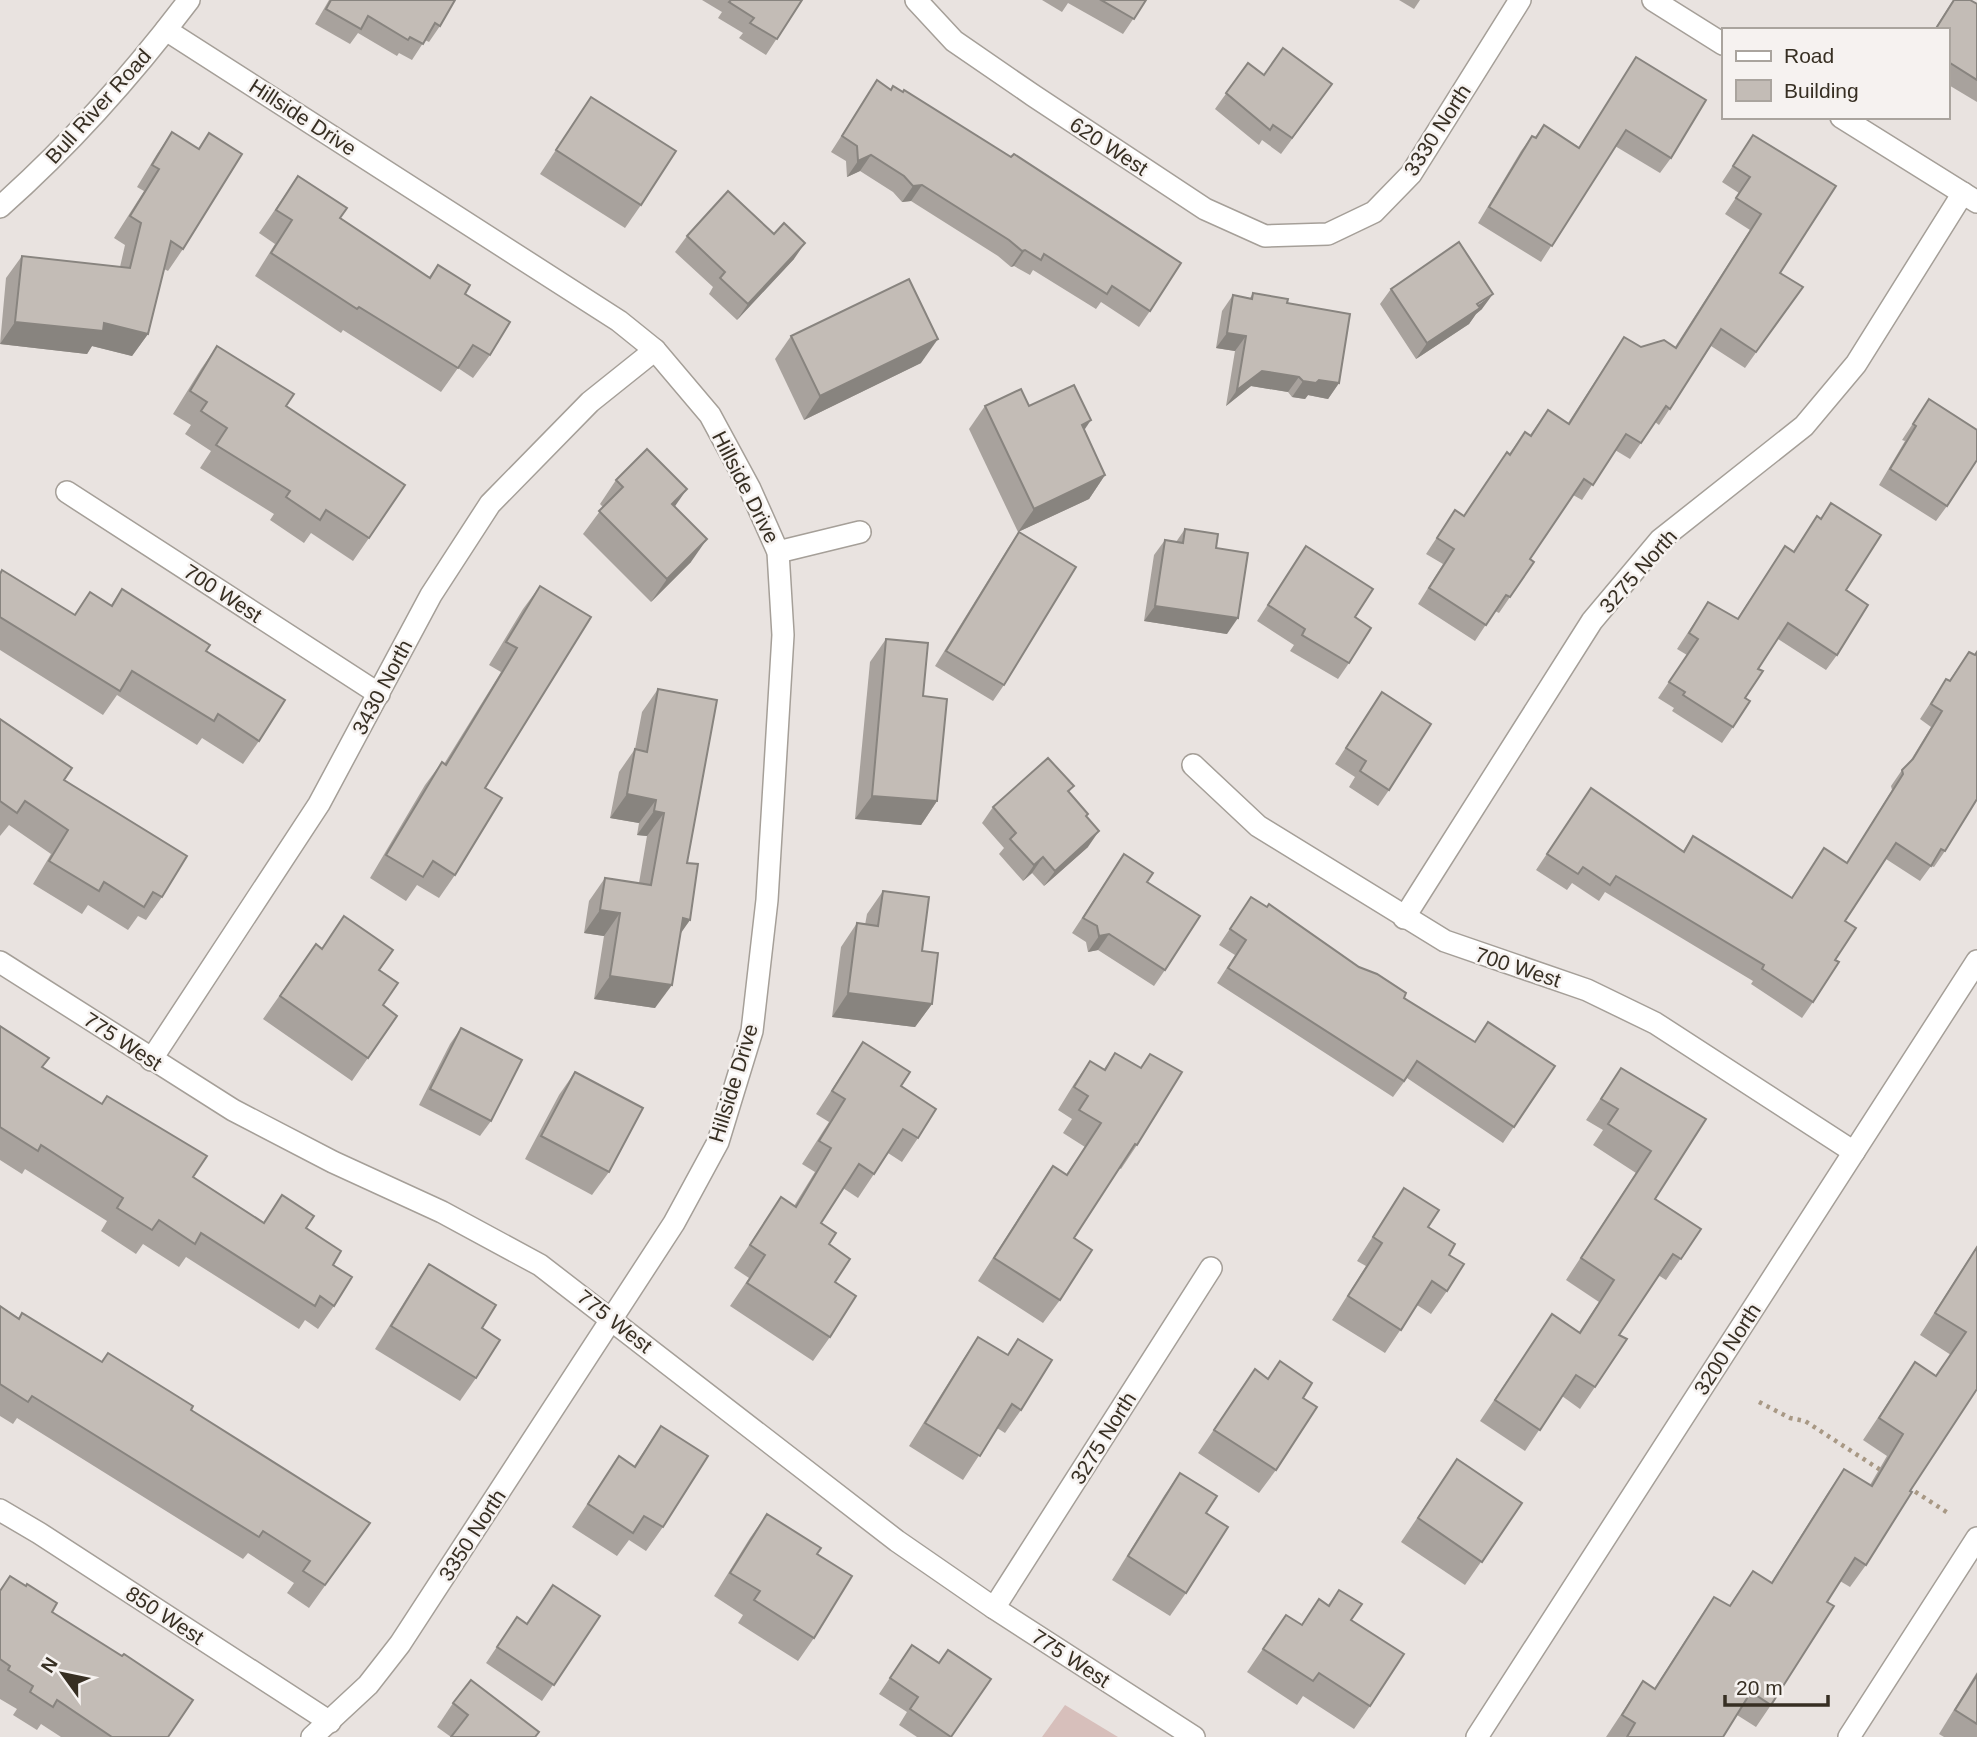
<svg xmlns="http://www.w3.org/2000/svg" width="1977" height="1737" viewBox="0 0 1977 1737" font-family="Arial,sans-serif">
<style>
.green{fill:#d7bfbb}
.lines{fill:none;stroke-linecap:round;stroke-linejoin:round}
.minor-casing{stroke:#a59f98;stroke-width:24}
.tertiary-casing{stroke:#a59f98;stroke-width:24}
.path{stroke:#a89884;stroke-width:4.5;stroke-dasharray:3.5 5;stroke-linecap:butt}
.minor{stroke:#fff;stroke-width:21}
.tertiary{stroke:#fff;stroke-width:21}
.wall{fill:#a8a29d}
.shaded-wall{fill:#88847f}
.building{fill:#c3bcb6;stroke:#88847f;stroke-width:2}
.labels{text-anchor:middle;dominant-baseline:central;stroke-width:5;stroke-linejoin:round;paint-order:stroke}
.street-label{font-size:21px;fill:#372f23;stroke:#f6f2f0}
</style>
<rect width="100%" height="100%" fill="#e9e3e0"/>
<polygon class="green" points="1065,1705 1118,1737 1042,1737"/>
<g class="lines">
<defs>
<g id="minor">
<polyline points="916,0 954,41 1034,96 1205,209 1265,236 1328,234 1374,212 1411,174 1520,0"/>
<polyline points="1653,0 1723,44"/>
<polyline points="166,30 619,321 655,350 710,415 750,489 778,552 783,635 767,900 752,1031 718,1142 674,1223 400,1644 368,1685 312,1737"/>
<polyline points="1841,117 1977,202"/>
<path d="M0 207C70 145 133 74 189 0"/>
<polyline points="67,492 379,694"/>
<polyline points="778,552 860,532"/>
<polyline points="1193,765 1258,826 1445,941 1587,990 1655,1023 1854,1152"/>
<polyline points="1404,918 1592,621 1660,540 1804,426 1856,364 1963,193"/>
<polyline points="0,962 233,1110 333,1162 442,1212 540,1265 897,1541 994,1608 1194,1737"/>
<polyline points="151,1060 319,804 431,595 490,504 590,402 655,350"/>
<polyline points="0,1510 39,1533 330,1722"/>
<polyline points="994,1608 1211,1268"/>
<polyline points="1849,1737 1977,1538"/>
</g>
<polyline id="tertiary" points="1477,1737 1977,961"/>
</defs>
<use href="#minor" class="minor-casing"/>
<use href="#tertiary" class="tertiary-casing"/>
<g class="path">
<polyline points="1759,1402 1790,1418 1805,1421 1882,1471"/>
<polyline points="1908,1487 1948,1513"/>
</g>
<use href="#minor" class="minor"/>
<use href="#tertiary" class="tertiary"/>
</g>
<g class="wall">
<polygon points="329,0 455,0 440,26 429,42 425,40 412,60 399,53 397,56 358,33 350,44 315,24"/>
<polygon points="702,0 802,0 766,55 739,38 743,33 718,18 722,12"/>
<polygon points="1042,0 1146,0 1123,34 1068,3 1062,12"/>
<polygon points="1399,0 1420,0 1414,9"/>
<polygon points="1953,0 1977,4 1977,102 1947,84 1947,30 1934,30"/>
<polygon points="1636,57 1671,158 1660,173 1615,146 1541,262 1478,223 1521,151 1532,136 1535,137 1544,125 1579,147"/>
<polygon points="1248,63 1264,75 1321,100 1281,154 1262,140 1259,145 1215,109"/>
<polygon points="877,80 1150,311 1139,327 1101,302 1096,309 1033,270 1030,275 1014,266 1011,267 998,256 911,201 902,202 893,192 860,171 847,177 846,161 831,152"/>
<polygon points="591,97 641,205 625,228 540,174"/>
<polygon points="172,132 198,149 209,133 183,249 168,271 164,269 148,334 132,356 92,346 87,354 0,344 6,278 22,256 120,267 125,245 114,238 144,191 137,187 157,154"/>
<polygon points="1753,135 1780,273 1803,287 1745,368 1711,346 1659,425 1655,422 1630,459 1615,450 1582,500 1573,495 1530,559 1510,597 1499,613 1495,611 1475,641 1418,604 1443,564 1426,554 1455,510 1464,516 1525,432 1530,435 1548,410 1568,423 1624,337 1641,347 1675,347 1750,230 1725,214 1739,193 1722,182"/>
<polygon points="298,176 340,218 429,277 438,265 465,294 490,355 473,378 458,368 441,392 343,330 341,333 255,276 275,244 259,233"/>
<polygon points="687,236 794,259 737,320 709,294 713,287 675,252"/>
<polygon points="1391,289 1482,309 1476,314 1469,324 1416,359 1380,304"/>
<polygon points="1253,293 1287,303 1339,383 1328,399 1308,395 1305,399 1292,397 1288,392 1251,386 1226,406 1235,351 1216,348 1222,311 1233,295 1250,298"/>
<polygon points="791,336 921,363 804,420 775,359"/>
<polygon points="217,346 286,406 369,538 353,561 311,533 304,543 270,520 274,514 200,468 211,451 185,434 191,425 173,414 201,369"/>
<polygon points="1929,399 1947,506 1936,521 1879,485 1905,441 1902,440"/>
<polygon points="985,406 1029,406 1084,430 1105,475 1089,499 1018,532 969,429"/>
<polygon points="616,480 675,507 691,562 651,602 583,534 603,507 600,504"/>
<polygon points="1831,503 1846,590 1837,655 1826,670 1778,639 1758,669 1733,727 1722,743 1672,711 1674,708 1658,698 1687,655 1677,649 1708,602 1737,619 1785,546 1793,552 1817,516 1821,518"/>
<polygon points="1185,529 1216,548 1227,634 1144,621 1154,555 1165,540 1176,542"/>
<polygon points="1019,532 1004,685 993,701 935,666 1008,548"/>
<polygon points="1306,546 1349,663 1338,679 1290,651 1294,645 1257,621"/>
<polygon points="0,573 74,615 90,592 111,605 122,589 206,651 259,741 243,764 202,738 197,745 117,695 103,715 0,650"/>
<polygon points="540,586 485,788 455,875 439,898 417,885 406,901 370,878 425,785 442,762 444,764 501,672 489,665 523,609"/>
<polygon points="886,639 923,696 937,801 921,825 855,819 870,662"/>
<polygon points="1977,650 1977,777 1945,851 1934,867 1931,866 1920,881 1886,859 1845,921 1835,960 1813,1002 1802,1018 1751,984 1753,981 1605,892 1599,901 1572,883 1567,890 1536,870 1591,788 1683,851 1693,836 1791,898 1824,848 1847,863 1892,790 1891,786 1902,770 1909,763 1931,727 1920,719 1946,679 1949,681 1969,652 1974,655"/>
<polygon points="658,689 687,863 690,920 680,933 655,1008 594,999 604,936 584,933 589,901 605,878 639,883 647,836 637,835 639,823 610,818 619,772 635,749 642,712"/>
<polygon points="1382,692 1389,790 1378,806 1349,787 1355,777 1335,764"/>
<polygon points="0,719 64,780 162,897 146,920 138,916 128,930 88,905 82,914 33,884 51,854 9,825 0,836"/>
<polygon points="1074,786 1069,792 1087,816 1088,847 1044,886 1032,873 1023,881 999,854 1004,848 982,823 993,807"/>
<polygon points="1124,854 1147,882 1165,970 1154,986 1098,950 1088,952 1086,942 1072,933"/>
<polygon points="883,891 932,1004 915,1027 832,1017 841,947 857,923 865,925 867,914"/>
<polygon points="1251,897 1404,998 1474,1042 1555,1066 1503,1143 1407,1078 1393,1097 1217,983 1235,955 1219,945"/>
<polygon points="316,944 322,948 379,970 383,1005 397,1016 352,1081 263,1019"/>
<polygon points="0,1026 42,1067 193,1177 263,1223 282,1195 333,1265 334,1306 318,1329 305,1320 299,1329 186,1257 179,1267 143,1244 136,1254 101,1231 107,1221 25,1169 22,1174 0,1160"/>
<polygon points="461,1028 491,1121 480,1136 419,1105 450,1044"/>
<polygon points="863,1042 901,1086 918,1138 902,1162 888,1153 858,1198 843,1188 821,1223 829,1244 835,1282 830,1337 813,1361 730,1306 749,1278 734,1268 781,1197 794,1206 815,1172 802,1164 829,1122 816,1114"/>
<polygon points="1115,1053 1140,1068 1150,1054 1137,1145 1121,1169 1119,1168 1074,1238 1060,1300 1043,1323 978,1281 1037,1189 1053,1166 1066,1175 1085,1147 1063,1133 1072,1119 1058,1110 1074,1084 1090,1061 1104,1069"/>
<polygon points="1621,1068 1706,1119 1655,1199 1701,1229 1666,1280 1658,1275 1619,1335 1595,1387 1580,1409 1562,1396 1525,1451 1480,1421 1552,1314 1579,1332 1599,1302 1566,1280 1636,1173 1593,1145 1603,1130 1586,1120"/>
<polygon points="575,1072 609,1172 592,1195 525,1159 559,1095"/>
<polygon points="1404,1188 1428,1227 1449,1255 1447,1291 1431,1314 1417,1305 1385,1353 1332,1320 1366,1266 1357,1261"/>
<polygon points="1977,1246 1977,1389 1910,1491 1866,1565 1850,1587 1840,1581 1827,1602 1771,1705 1756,1727 1737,1715 1723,1737 1606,1737 1643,1681 1654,1689 1699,1619 1714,1597 1729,1606 1753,1571 1771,1583 1829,1491 1844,1469 1870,1485 1887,1456 1863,1440 1915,1362 1936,1376 1951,1355 1920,1335"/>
<polygon points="429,1264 482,1328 476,1378 460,1401 375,1349 413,1288"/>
<polygon points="0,1306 19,1318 22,1313 101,1362 108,1353 191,1410 370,1523 309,1608 287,1593 294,1583 248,1553 243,1559 17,1418 13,1424 0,1416"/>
<polygon points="978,1337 1007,1355 1018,1339 1021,1410 1005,1433 997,1428 963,1480 909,1446 962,1361"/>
<polygon points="1255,1369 1268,1378 1303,1398 1276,1470 1259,1493 1198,1453"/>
<polygon points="661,1426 663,1527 646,1551 629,1540 617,1556 572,1527 619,1456 634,1466"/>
<polygon points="1457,1459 1522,1503 1465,1585 1401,1542"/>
<polygon points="1180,1473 1206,1513 1186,1593 1170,1616 1112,1580 1164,1496"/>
<polygon points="767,1514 817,1554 814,1638 798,1661 738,1623 743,1615 714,1596 750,1538"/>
<polygon points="10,1576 52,1612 168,1737 61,1737 41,1724 37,1730 13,1715 17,1709 0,1699 0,1590"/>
<polygon points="1339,1590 1370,1706 1354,1729 1303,1696 1297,1705 1247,1672 1286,1615 1301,1625 1319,1599 1328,1605"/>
<polygon points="600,1616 542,1701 486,1663 517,1617 526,1624"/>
<polygon points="912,1645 939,1663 951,1737 917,1737 899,1725 907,1712 879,1694"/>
<polygon points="1977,1672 1977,1737 1944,1737 1939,1734"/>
<polygon points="453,1703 536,1737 451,1737 437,1727"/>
</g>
<g class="shaded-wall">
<polygon points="871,155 860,171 847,177 858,161"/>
<polygon points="922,185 911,201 902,202 913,186"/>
<polygon points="805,243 794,259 737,320 748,304"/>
<polygon points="1025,250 1014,266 1011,267 1022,251"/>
<polygon points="1493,294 1482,309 1476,314 1469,324 1416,359 1427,343"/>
<polygon points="15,322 104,323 148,334 132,356 92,346 87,354 0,344"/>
<polygon points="1227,333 1246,336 1235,351 1216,348"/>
<polygon points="938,339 921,363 804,420 820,396"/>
<polygon points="1262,371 1299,377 1288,392 1251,386 1226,406 1237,390"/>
<polygon points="1319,380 1339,383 1328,399 1308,395 1305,399 1292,397 1303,381"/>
<polygon points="1091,420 1075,444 1082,425"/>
<polygon points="1105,475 1089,499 1018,532 1034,509"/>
<polygon points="687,489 671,512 672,504"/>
<polygon points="707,539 691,562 651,602 667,579"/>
<polygon points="1155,606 1238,618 1227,634 1144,621"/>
<polygon points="627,794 656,800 639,823 610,818"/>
<polygon points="872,796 937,801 921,825 855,819"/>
<polygon points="654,811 664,813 647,836 637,835"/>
<polygon points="1099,831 1088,847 1044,886 1055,871"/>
<polygon points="1043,857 1032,873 1023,881 1034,865"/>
<polygon points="600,910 620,913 604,936 584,933"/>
<polygon points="683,918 690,920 674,943"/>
<polygon points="1109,934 1098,950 1088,952 1099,936"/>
<polygon points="610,976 672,985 655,1008 594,999"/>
<polygon points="848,993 932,1004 915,1027 832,1017"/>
</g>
<g class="building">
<polygon points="331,0 455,0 440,26 435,23 423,44 410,37 408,40 368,16 361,29 326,9"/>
<polygon points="731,0 802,0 777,39 750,23 754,18 729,2"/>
<polygon points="1101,0 1146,0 1134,19"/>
<polygon points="1954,0 1970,0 1977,4 1977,80 1947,61 1947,30 1935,30"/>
<polygon points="1283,48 1332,84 1292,138 1273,125 1270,130 1226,93 1248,63 1264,75"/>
<polygon points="1636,57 1706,100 1671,158 1626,130 1552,246 1489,207 1532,136 1536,138 1544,125 1579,148"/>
<polygon points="877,80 891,90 893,86 903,92 904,90 1011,157 1014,154 1181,263 1150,311 1112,286 1107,294 1044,254 1041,260 1025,250 1022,251 1009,240 922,185 913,186 904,176 871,155 858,161 857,146 842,136"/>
<polygon points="591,97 676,151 641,205 556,150"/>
<polygon points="172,132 199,149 209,133 242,154 183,249 171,241 148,334 104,323 103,331 15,322 22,256 130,268 141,223 130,216 159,169 152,165"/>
<polygon points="1753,135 1836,186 1780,273 1803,287 1756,352 1721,329 1670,409 1666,406 1641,443 1626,434 1593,485 1584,479 1530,559 1534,562 1510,597 1506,595 1486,625 1429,588 1454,549 1437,538 1455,510 1464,516 1507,452 1510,455 1525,432 1531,436 1548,410 1569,424 1624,337 1641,347 1664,340 1676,348 1761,214 1736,198 1750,177 1733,166"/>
<polygon points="298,176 347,208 340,218 430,278 438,265 470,285 465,294 510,322 490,355 473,345 458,368 359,307 357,309 271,253 292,220 276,210"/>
<polygon points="728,191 774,234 784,223 805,243 748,304 720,278 725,272 687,236"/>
<polygon points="1459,242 1493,294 1477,304 1480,308 1427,343 1391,289"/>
<polygon points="909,279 938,339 820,396 791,336"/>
<polygon points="1253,293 1288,299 1287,303 1350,314 1339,383 1319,380 1316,383 1303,381 1299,377 1262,371 1237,390 1246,336 1227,333 1233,295 1252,299"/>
<polygon points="217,346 294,394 286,406 405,485 369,538 326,510 320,520 286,497 290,491 216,445 227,428 201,411 207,402 190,391"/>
<polygon points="1074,385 1091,420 1082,425 1105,475 1034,509 985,406 1021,389 1029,406"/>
<polygon points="1929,399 1977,430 1977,460 1947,506 1890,469 1916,426 1913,424"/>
<polygon points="647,449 687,489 672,504 707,539 667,579 599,511 623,487 616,480"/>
<polygon points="1831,503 1881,535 1846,590 1868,605 1837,655 1788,623 1758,669 1763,671 1745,698 1750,701 1733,727 1683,695 1685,692 1669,682 1698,639 1689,633 1708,602 1738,619 1785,546 1794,552 1817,516 1821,519"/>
<polygon points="1185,529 1218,534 1216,548 1248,553 1238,618 1155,606 1165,540 1183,543"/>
<polygon points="1019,532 1076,567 1004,685 946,651"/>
<polygon points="1306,546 1373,589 1355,617 1371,628 1349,663 1302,635 1305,629 1268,605"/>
<polygon points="2,570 75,615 90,592 112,606 122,589 210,645 206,651 285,700 259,741 218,714 214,721 132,671 120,691 0,617 0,574"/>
<polygon points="540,586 591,617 485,788 502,798 455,875 433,861 423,877 386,855 442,762 446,765 517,648 506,642"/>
<polygon points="886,639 928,643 923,696 947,699 937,801 872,796"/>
<polygon points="1969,652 1975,655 1977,652 1977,799 1945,851 1941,849 1931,866 1896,843 1845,921 1856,928 1835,960 1839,962 1813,1002 1762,969 1764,965 1616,876 1610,885 1583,867 1578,874 1547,854 1591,788 1684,852 1693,836 1792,898 1824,848 1847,863 1903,774 1902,770 1913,759 1942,711 1931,704 1946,679 1950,681"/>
<polygon points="658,689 717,700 687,863 698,864 690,920 683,918 672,985 610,976 620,913 600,910 605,878 651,885 664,813 654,811 656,800 627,794 635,749 647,752"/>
<polygon points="1382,692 1431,724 1389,790 1360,771 1366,761 1346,748"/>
<polygon points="0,719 72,768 64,780 187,856 162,897 153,892 144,907 104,882 99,891 49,861 68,830 25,801 17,813 0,801"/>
<polygon points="1048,758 1074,786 1068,791 1088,814 1086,816 1099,831 1055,871 1043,857 1034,865 1010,839 1016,833 993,807"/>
<polygon points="1124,854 1153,873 1147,882 1200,916 1165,970 1109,934 1099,936 1097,926 1083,918"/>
<polygon points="883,891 929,897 922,951 938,953 932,1004 848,993 857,923 878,926"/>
<polygon points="1251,897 1267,907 1269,904 1359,967 1377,974 1406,993 1404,998 1475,1042 1488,1022 1555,1066 1514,1127 1417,1061 1404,1081 1228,968 1246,940 1230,929"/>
<polygon points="344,916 393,950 379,970 398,983 383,1005 397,1016 368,1058 280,996 316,944 322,949"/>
<polygon points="0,1026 49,1058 42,1067 102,1104 107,1096 207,1156 193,1177 264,1223 282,1195 314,1216 306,1228 341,1251 333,1265 352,1277 334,1306 320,1296 315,1306 201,1233 195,1244 159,1220 152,1230 117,1208 123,1198 41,1145 38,1151 0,1127"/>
<polygon points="461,1028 522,1060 491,1121 430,1089"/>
<polygon points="863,1042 910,1072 901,1086 936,1109 918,1138 903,1129 874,1174 859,1164 821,1223 836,1233 829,1244 850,1259 835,1282 856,1296 830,1337 747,1283 765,1255 750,1245 781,1197 796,1207 831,1148 819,1141 845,1099 832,1091"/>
<polygon points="1115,1053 1141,1068 1150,1054 1182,1072 1137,1145 1135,1144 1074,1238 1092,1250 1060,1300 994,1258 1053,1166 1067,1175 1101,1123 1079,1110 1088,1096 1074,1087 1090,1061 1105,1070"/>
<polygon points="1621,1068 1706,1119 1655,1199 1701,1229 1681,1259 1673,1254 1619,1335 1627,1339 1595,1387 1576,1375 1540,1430 1495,1400 1552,1314 1580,1333 1614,1280 1581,1258 1651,1151 1608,1124 1618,1109 1601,1099"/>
<polygon points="575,1072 643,1108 609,1172 541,1136"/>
<polygon points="1404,1188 1439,1210 1428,1227 1455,1244 1449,1255 1464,1264 1447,1291 1432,1281 1401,1330 1348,1296 1382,1243 1373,1237"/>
<polygon points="1977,1247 1977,1389 1910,1491 1912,1492 1866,1565 1855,1558 1827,1602 1834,1606 1771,1705 1751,1692 1723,1737 1627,1737 1635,1723 1622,1715 1643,1681 1655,1689 1714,1597 1730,1606 1753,1571 1772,1583 1844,1469 1872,1486 1903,1434 1879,1418 1915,1362 1936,1376 1966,1332 1935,1313"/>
<polygon points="429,1264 496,1305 482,1328 500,1340 476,1378 391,1326"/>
<polygon points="0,1306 19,1319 22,1313 102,1362 108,1353 193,1406 191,1410 370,1523 325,1585 303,1571 310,1561 263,1531 259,1537 32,1396 28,1402 0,1384"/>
<polygon points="978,1337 1008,1355 1018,1339 1052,1360 1021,1410 1012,1404 980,1456 925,1423"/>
<polygon points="1280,1361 1312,1383 1303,1398 1317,1407 1276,1470 1214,1430 1255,1369 1268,1379"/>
<polygon points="661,1426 708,1456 663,1527 644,1516 633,1533 588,1504 619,1456 635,1467"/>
<polygon points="1457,1459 1522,1503 1482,1562 1418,1518"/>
<polygon points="1180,1473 1217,1496 1206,1513 1228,1527 1186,1593 1128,1556"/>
<polygon points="767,1514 821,1548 817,1554 852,1576 814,1638 754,1600 760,1591 730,1573"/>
<polygon points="10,1576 26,1586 27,1584 57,1603 52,1612 122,1656 124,1654 193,1700 168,1737 112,1737 57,1700 53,1707 30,1692 33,1686 8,1670 10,1666 0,1659 0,1591"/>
<polygon points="553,1585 600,1616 554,1685 497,1647 517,1617 527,1624"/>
<polygon points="1339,1590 1362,1604 1351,1620 1404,1654 1370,1706 1319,1673 1313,1681 1263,1649 1286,1615 1302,1625 1319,1599 1329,1606"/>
<polygon points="912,1645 939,1663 948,1650 991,1679 951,1737 910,1709 918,1697 890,1678"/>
<polygon points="1977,1675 1977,1724 1955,1710"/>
<polygon points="471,1680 539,1732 535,1737 451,1737 468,1715 453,1703"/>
</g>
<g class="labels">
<g class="street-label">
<text transform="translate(98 106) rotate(-48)">Bull River Road</text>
<text transform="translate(303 117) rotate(33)">Hillside Drive</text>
<text transform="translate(1437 130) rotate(-57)">3330 North</text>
<text transform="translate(1109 146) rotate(33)">620 West</text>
<text transform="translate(746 487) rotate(63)">Hillside Drive</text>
<text transform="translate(1638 571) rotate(-48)">3275 North</text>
<text transform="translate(223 593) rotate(33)">700 West</text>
<text transform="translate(382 687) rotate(-62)">3430 North</text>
<text transform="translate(1518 967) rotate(18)">700 West</text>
<text transform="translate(123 1041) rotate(33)">775 West</text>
<text transform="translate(733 1083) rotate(-73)">Hillside Drive</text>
<text transform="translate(615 1321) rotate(38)">775 West</text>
<text transform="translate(1727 1349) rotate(-57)">3200 North</text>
<text transform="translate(1103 1438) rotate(-58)">3275 North</text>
<text transform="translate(472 1535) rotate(-57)">3350 North</text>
<text transform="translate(165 1615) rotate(33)">850 West</text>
<text transform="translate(1071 1658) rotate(33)">775 West</text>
</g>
</g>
<rect x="1722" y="28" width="228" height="91" fill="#f6f2f0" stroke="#aaa49e" stroke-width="2"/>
<rect x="1736" y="51" width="35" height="10" fill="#ffffff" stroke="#aaa49e" stroke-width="2"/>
<text x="1784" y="63" font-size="21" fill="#372f23">Road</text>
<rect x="1736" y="80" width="35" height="21" fill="#c3bcb6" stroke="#aaa49e" stroke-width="2"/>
<text x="1784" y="98" font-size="21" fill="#372f23">Building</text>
<g transform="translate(63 1674) rotate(303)" stroke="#f6f2f0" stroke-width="5" paint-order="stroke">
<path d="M0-5L12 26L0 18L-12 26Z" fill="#372f23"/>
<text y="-10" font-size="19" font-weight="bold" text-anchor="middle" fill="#372f23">N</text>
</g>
<path d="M1725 1695v10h103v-10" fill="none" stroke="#372f23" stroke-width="3.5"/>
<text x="1736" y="1695" font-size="21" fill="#372f23" stroke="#f6f2f0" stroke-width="5" paint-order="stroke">20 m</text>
</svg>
